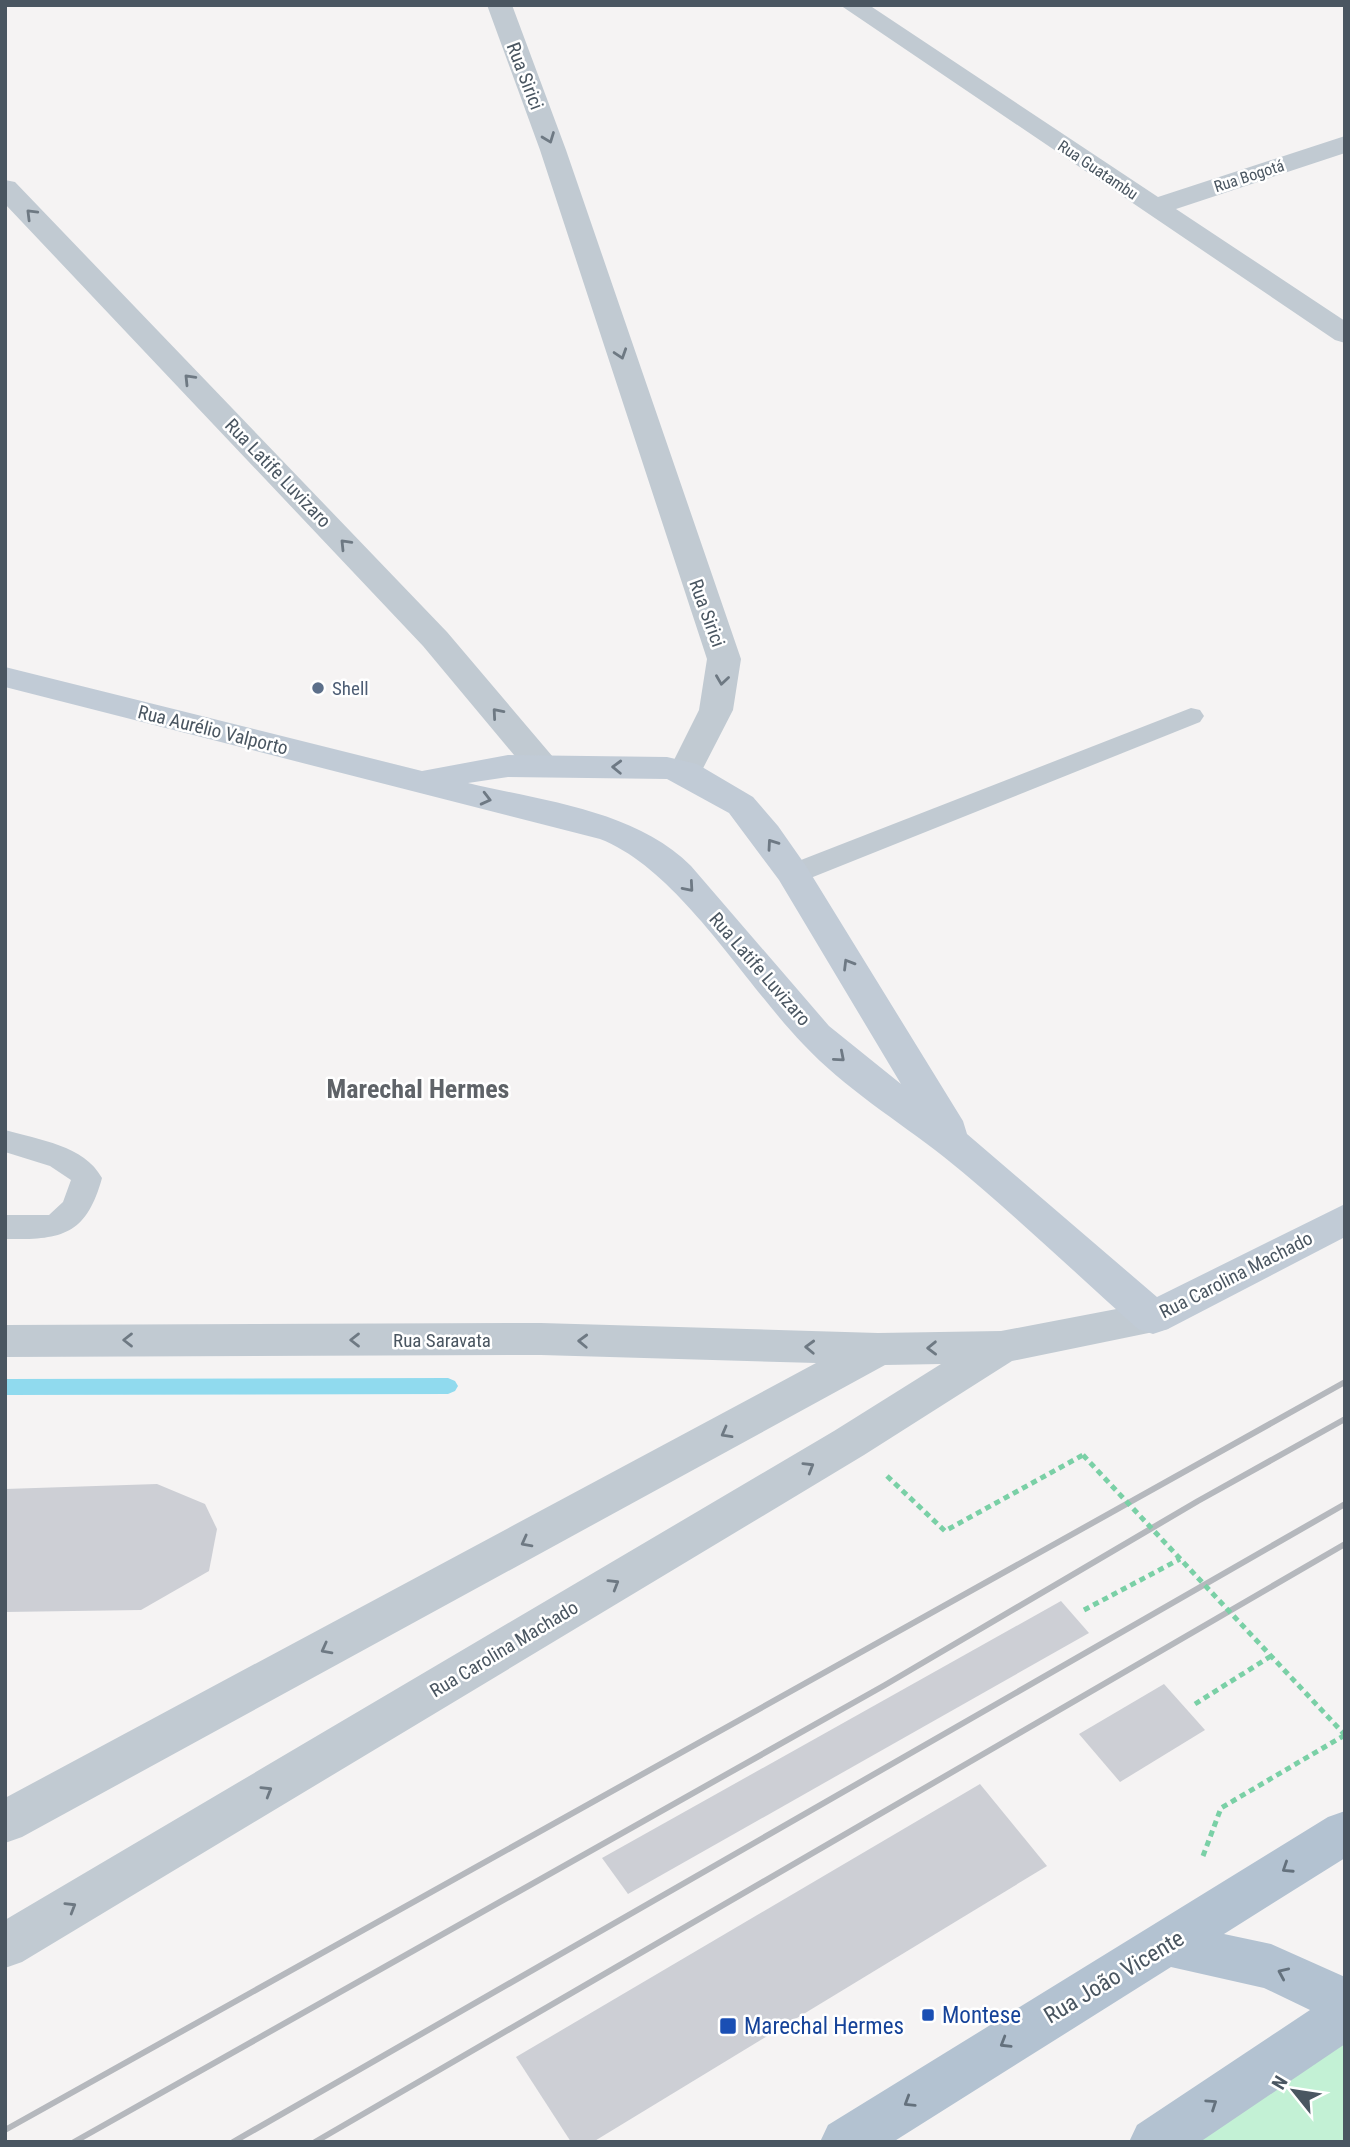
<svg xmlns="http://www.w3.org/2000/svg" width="1350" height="2147" viewBox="0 0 1350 2147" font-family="'Roboto Condensed',sans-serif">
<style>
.green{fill:#c3f1d5}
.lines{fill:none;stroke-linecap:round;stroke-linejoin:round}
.stream{fill:#90daee;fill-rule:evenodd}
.building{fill:#cdcfd5}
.path{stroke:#7ad0a6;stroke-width:5;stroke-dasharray:6 4.5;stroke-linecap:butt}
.service{fill:#c1cad2;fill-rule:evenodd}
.minor{fill:#c1cad2;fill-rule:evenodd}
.secondary{fill:#c1cbd6;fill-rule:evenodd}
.primary{fill:#b3c2d1;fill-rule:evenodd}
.rail{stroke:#b5b8bd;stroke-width:6}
.path-bridge{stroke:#7ad0a6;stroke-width:5;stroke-dasharray:6 4.5;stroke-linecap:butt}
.oneway{stroke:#6e7983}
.oneway2{stroke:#6e7984}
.oneway3{stroke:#64717d}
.service-dot{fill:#5c6f8a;stroke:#fff;stroke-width:2.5}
.transit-dot{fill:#1a4fb4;stroke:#fff;stroke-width:2.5}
.labels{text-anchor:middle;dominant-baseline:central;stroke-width:5;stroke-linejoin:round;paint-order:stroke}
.far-street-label{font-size:16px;fill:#4a5661;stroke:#fff}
.street-label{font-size:19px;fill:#4a5661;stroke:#fff}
.service-label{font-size:19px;fill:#4e5e75;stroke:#fff;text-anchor:start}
.near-street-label{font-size:23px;fill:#4a5661;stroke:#fff}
.near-transit-label{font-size:23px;fill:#164399;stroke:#fff;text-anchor:start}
.district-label{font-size:26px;font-weight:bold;fill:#5f6368;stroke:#fff}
</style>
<rect width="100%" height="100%" fill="#f5f3f3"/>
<polygon class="green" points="1345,2022 1345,2142 1136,2142"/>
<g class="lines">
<polygon class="stream" points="448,1378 455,1381 458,1386 455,1391 448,1394 5,1395 5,1379"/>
</g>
<g class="building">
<polygon points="157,1484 205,1504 217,1529 209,1571 141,1610 5,1612 5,1489"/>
<polygon points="1061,1601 1089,1633 628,1894 602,1858"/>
<polygon points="1164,1684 1205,1730 1120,1782 1079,1734"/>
<polygon points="980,1784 1047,1866 593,2142 571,2142 516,2057"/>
</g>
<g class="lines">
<g class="path">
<polyline points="887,1476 945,1531 1083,1455"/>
<polyline points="1084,1610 1180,1559"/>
<polyline points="1195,1704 1271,1656"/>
<polyline points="1203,1856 1221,1808 1345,1735"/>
</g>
<g class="service">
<polygon points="1191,708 1200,710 1204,716 1200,722 803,881 793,883 783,881 779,874 783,867"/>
<path d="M5 1130C39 1140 84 1145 102 1178 86 1236 61 1240 5 1239V1215H49L63 1202 71 1180 50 1166 5 1152Z"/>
</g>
<g class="minor">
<polygon points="487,5 512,5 566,150 741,659 733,710 697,780 685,783 673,780 668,772 699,710 707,659 540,150"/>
<polygon points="840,5 869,5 1158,197 1345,136 1345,153 1176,209 1345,321 1345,343 1335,340"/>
<polygon points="5,180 15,182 447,632 553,757 558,765 553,773 541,776 529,773 423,646 5,204"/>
<polygon points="1153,1302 1168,1307 1174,1318 1168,1329 1012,1361 864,1455 22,1962 5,1968 5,1920 834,1431 941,1364 885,1365 22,1837 5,1843 5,1798 816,1363 541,1355 5,1357 5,1325 541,1323 878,1333 1001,1331"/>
</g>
<path class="secondary" d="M5 667 422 771 508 755 667 757 697 764 753 797 778 826 806 866 963 1121 967 1134 1157 1297 1345 1204V1237L1168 1329 1153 1334 1138 1329C1074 1272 1011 1211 944 1157 897 1120 844 1088 803 1044 744 983 678 869 600 839L5 687ZM508 777 667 779 729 813 779 880 901 1084 829 1026 691 866C635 810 542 801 468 783Z"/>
<polygon class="primary" points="1345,1811 1345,1858 1224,1934 1271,1944 1345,1977 1345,2044 1200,2142 1129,2142 1137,2125 1310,2010 1264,1988 1171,1967 893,2142 820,2142 828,2125 1328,1817"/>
<g class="rail">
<polyline points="5,2130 1345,1382"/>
<polyline points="74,2142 885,1685 1198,1501 1345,1419"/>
<polyline points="233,2142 1345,1504"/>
<polyline points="315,2142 1345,1544"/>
</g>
<polyline class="path-bridge" points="1083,1455 1345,1735"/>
</g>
<defs><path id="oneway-chevron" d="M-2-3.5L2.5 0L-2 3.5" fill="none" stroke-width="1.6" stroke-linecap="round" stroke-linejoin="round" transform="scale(1.75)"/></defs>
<g class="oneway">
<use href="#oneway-chevron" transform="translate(549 138) rotate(69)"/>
<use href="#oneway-chevron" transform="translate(31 214) rotate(-135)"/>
<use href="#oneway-chevron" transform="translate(621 354) rotate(72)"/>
<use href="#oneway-chevron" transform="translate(189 379) rotate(-134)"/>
<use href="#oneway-chevron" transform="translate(345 544) rotate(-134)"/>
<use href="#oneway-chevron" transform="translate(722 680) rotate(98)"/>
<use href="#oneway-chevron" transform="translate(497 713) rotate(-131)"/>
<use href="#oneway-chevron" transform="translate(128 1340) rotate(180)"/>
<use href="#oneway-chevron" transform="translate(355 1340) rotate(180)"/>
<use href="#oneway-chevron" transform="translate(583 1341) rotate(-178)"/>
<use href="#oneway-chevron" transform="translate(810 1347) rotate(-178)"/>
<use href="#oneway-chevron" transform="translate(932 1348) rotate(179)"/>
<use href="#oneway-chevron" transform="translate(726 1433) rotate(151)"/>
<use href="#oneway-chevron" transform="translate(809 1467) rotate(-31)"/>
<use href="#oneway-chevron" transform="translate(526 1542) rotate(152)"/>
<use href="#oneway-chevron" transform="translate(614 1584) rotate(-31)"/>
<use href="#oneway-chevron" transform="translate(326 1649) rotate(152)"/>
<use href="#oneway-chevron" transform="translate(267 1791) rotate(-31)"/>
<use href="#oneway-chevron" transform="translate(71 1907) rotate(-31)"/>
</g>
<g class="oneway2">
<use href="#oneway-chevron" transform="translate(617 767) rotate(-178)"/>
<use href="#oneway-chevron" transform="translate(486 799) rotate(14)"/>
<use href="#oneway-chevron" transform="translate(772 844) rotate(-125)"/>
<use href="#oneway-chevron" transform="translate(689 887) rotate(49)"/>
<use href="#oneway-chevron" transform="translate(848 964) rotate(-121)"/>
<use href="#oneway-chevron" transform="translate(840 1057) rotate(41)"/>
</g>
<g class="oneway3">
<use href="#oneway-chevron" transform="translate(1287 1868) rotate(147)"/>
<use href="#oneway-chevron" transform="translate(1283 1973) rotate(-156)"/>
<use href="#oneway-chevron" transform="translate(1005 2043) rotate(149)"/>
<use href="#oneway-chevron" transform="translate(909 2102) rotate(148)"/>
<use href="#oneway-chevron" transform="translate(1212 2104) rotate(-34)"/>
</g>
<circle class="service-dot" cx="318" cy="688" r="7"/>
<g class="transit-dot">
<rect x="921" y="2008" width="14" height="14" rx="3.5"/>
<rect x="719" y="2017" width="18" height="18" rx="3.5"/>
</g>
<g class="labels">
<g class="far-street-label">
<text transform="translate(1098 170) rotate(34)">Rua Guatambu</text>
<text transform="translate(1249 176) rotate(-18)">Rua Bogotá</text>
</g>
<g class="street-label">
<text transform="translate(525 76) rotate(69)">Rua Sirici</text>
<text transform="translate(278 473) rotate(46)">Rua Latife Luvizaro</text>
<text transform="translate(707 613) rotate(70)">Rua Sirici</text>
<text transform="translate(213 730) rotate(14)">Rua Aurélio Valporto</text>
<text transform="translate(760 969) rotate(49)">Rua Latife Luvizaro</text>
<text transform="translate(1236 1275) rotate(-27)">Rua Carolina Machado</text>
<text x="442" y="1340">Rua Saravata</text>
<text transform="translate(504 1649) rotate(-31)">Rua Carolina Machado</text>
</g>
<g class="service-label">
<text x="332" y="688">Shell</text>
</g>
<g class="near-street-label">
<text transform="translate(1114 1977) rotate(-31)">Rua João Vicente</text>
</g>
<g class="near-transit-label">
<text x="942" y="2015">Montese</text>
<text x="744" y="2026">Marechal Hermes</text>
</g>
<g class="district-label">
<text x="418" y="1089">Marechal Hermes</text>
</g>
</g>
<rect width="1350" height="2147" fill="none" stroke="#4a5661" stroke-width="14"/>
<g transform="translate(1294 2091) rotate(300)" stroke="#ffffff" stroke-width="5" paint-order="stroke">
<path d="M0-5L12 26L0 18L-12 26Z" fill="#4a5661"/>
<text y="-10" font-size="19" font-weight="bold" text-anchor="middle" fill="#4a5661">N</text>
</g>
</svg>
